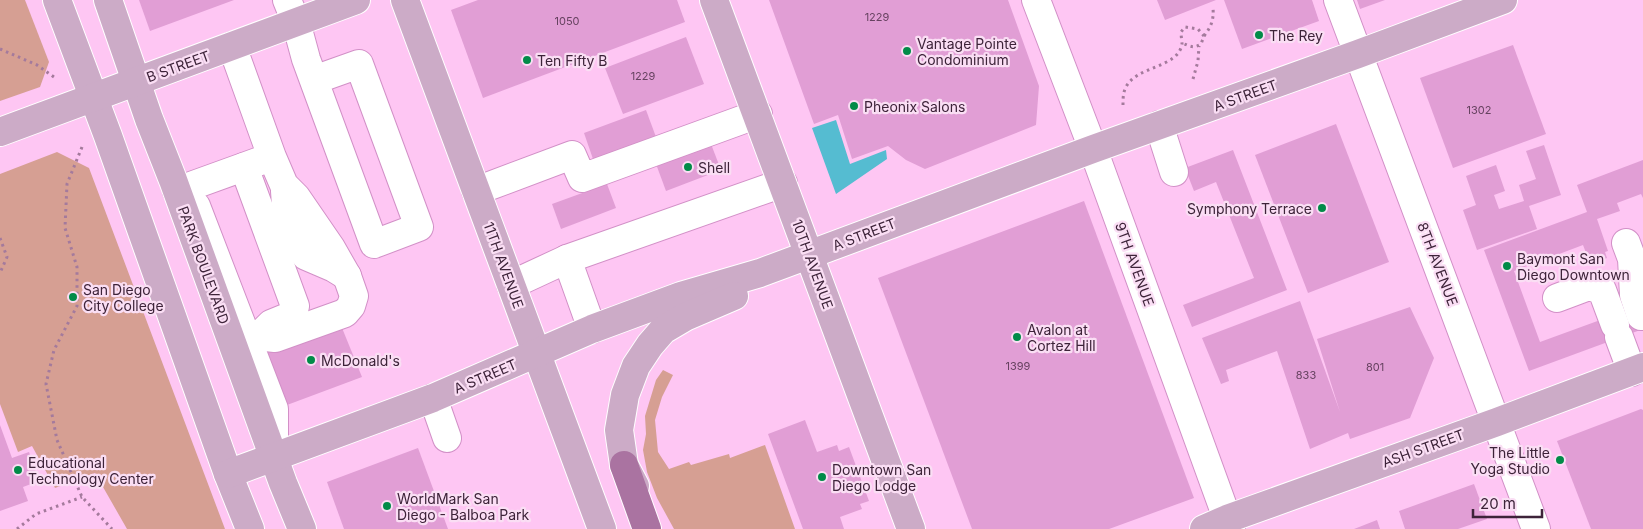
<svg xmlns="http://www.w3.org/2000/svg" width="1643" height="529" viewBox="0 0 1643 529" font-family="Inter,sans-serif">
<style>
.green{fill:#d69f93}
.water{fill:#55bcd1}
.building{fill:#e19ed5}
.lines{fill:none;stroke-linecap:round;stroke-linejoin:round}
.minor-casing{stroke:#d290c7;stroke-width:30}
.major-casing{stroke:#fff;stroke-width:30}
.highway-casing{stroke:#fff;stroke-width:30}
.path{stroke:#a47a9c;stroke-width:3;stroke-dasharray:2.5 4;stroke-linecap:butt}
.minor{stroke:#fff;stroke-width:28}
.major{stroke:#ccabc7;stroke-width:28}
.highway{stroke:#aa73a1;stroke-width:28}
.poi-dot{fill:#018b48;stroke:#fadef4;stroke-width:2}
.labels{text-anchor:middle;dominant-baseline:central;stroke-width:4.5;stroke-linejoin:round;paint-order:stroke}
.number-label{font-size:11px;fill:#664260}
.poi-label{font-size:14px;fill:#3d2339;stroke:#fadef4;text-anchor:start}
.street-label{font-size:14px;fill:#3d2339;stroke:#fadef4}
</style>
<rect width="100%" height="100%" fill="#fec6f3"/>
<g class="green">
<polygon points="0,0 25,0 49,62 40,87 0,101"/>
<polygon points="57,152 89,168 225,529 127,529 95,473 55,488 32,446 18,452 0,404 0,174"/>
<polygon points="663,370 673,375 662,397 655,420 658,452 669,469 689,462 691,465 729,454 730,458 765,445 795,529 674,529 657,498 647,472 643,450 646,434 645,416 656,380"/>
</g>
<polygon class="water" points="836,120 850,164 886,150 887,159 836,194 812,128"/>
<g class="building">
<polygon points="139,0 234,0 150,31"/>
<polygon points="478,0 677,0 685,22 483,98 451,10"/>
<polygon points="769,0 1008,0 1039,86 1036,125 925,169 906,160 888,146 852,159 838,115 814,124"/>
<polygon points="1157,0 1216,0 1165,20"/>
<polygon points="1224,0 1312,0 1319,21 1242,49"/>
<polygon points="1357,0 1385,0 1360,9"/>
<polygon points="686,37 704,84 623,114 605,68"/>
<polygon points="1513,45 1546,134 1453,168 1420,78"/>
<polygon points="646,110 656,137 593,159 584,133"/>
<polygon points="1336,124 1389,262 1308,293 1255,155"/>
<polygon points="711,144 721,170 666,191 656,164"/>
<polygon points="1544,145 1561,195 1529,206 1537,229 1477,250 1463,210 1476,205 1466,176 1496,165 1505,191 1494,195 1499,209 1524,201 1519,185 1536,179 1526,151"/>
<polygon points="1233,150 1287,290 1192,327 1183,305 1254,278 1216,182 1194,191 1185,168"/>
<polygon points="1643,160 1643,198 1641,194 1617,203 1620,211 1597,219 1608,251 1605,252 1607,258 1597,262 1594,255 1588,258 1583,245 1514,271 1540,342 1603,319 1607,328 1643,315 1643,329 1529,371 1484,250 1587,212 1577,185"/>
<polygon points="607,184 616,208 561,229 552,204"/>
<polygon points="1084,201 1194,498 1109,529 972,529 878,278"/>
<polygon points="1300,301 1340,412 1317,339 1410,307 1434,358 1410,418 1350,439 1348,433 1310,449 1277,351 1226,370 1229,381 1221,384 1202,338"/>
<polygon points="340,323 362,377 287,405 266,351"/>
<polygon points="1641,409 1643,410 1643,529 1591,529 1557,441"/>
<polygon points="805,420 817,452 837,445 839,451 849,447 869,501 860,504 862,509 840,517 844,529 803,529 768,434"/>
<polygon points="0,425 12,458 29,452 39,481 23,487 28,501 0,511"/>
<polygon points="418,448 448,529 344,529 327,482"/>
<polygon points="1474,484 1487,519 1458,529 1405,529 1399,511"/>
<polygon points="1377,520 1380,529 1354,529"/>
</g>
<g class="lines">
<defs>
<g id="minor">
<polyline points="287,0 296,22 306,59 374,244 419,227 359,64 314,80"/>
<polyline points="1036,0 1093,149 1231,529"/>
<polyline points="1338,0 1536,529"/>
<polyline points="232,46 272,157 284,185 296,197 331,248 347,276 354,296 351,306 345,313 275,338 257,336"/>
<polyline points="1159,125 1174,172"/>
<polyline points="244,167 295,306 293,315 271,324 264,331"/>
<polyline points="177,191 260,161"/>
<polyline points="285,191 286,205 301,249 306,256 334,268 347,276"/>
<polyline points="476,191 572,155 582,178 758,114"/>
<polyline points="193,203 196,206 274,409 274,456"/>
<polyline points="1626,243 1632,259 1634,295 1641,316"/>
<polyline points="567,259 592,329"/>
<polyline points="511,285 567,259 783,183"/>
<polyline points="1557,298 1589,286 1602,290 1615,325"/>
<polyline points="1619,337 1632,372"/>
<polyline points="433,398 447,438"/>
</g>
<g id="major">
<polyline points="57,0 108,136 228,474 250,529"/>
<polyline points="108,0 149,119 173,180 283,483 302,529"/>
<polyline points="405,0 602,529"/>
<polyline points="714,0 911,529"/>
<polyline points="0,132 356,0"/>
<polyline points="228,474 433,398 592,329 681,296 760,273 1093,149 1358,54 1503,0"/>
<polyline points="635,486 624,465 619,430 625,395 636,366 650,345 663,330 685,317 734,296"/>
<polyline points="1204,529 1227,519 1497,422 1643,367"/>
</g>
<polyline id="highway" points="624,465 647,529"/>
</defs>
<use href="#minor" class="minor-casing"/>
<use href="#major" class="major-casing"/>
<use href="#highway" class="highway-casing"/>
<g class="path">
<path d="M1204 36C1211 27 1214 20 1213 8"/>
<polyline points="0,49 37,65 54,77"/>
<polyline points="1193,79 1198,61 1199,46"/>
<path d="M1123 105C1123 100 1123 94 1125 89 1135 65 1178 69 1182 44 1182 41 1181 36 1181 32L1185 27 1198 29 1204 36 1201 44C1193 49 1190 46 1182 43"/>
<polyline points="82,147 67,184 65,228 77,267 77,306 54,350 46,384 57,440 82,497 112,529"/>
<polyline points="0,238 7,257 0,273"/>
<polyline points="17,529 36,514 82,497"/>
</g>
<use href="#minor" class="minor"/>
<use href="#major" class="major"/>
<use href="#highway" class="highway"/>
</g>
<g class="poi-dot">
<circle cx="1259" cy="35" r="5"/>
<circle cx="907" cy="51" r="5"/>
<circle cx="527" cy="60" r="5"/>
<circle cx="854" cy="106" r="5"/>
<circle cx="688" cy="167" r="5"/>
<circle cx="1322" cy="208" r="5"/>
<circle cx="1507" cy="266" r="5"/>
<circle cx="73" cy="297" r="5"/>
<circle cx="1017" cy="337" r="5"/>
<circle cx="311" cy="360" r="5"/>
<circle cx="1560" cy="460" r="5"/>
<circle cx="18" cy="470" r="5"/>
<circle cx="822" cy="477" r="5"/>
<circle cx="387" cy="506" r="5"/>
</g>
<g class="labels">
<g class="number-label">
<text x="877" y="17">1229</text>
<text x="567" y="21">1050</text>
<text x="643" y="76">1229</text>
<text x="1479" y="110">1302</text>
<text x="1018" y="366">1399</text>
<text x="1375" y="367">801</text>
<text x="1306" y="375">833</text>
</g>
<g class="poi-label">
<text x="1269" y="35">The Rey</text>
<text x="917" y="43">Vantage Pointe<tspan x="917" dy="16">Condominium</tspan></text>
<text x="537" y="60">Ten Fifty B</text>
<text x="864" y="106">Pheonix Salons</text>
<text x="698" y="167">Shell</text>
<text x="1312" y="208" text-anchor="end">Symphony Terrace</text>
<text x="1517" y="258">Baymont San<tspan x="1517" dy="16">Diego Downtown</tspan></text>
<text x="83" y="289">San Diego<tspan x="83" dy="16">City College</tspan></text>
<text x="1027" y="329">Avalon at<tspan x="1027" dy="16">Cortez Hill</tspan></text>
<text x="321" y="360">McDonald's</text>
<text x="1550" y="452" text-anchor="end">The Little<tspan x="1550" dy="16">Yoga Studio</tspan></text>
<text x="28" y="462">Educational<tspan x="28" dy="16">Technology Center</tspan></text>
<text x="832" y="469">Downtown San<tspan x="832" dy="16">Diego Lodge</tspan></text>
<text x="397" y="498">WorldMark San<tspan x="397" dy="16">Diego - Balboa Park</tspan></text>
</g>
<g class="street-label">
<text transform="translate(178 66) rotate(-20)">B STREET</text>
<text transform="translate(1245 95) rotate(-20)">A STREET</text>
<text transform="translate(864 234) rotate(-21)">A STREET</text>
<text transform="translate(813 264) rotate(70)">10TH AVENUE</text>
<text transform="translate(1135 264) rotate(70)">9TH AVENUE</text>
<text transform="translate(1438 264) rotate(69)">8TH AVENUE</text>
<text transform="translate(204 265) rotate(70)">PARK BOULEVARD</text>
<text transform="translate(504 265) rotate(70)">11TH AVENUE</text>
<text transform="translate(485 376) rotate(-23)">A STREET</text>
<text transform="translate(1423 448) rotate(-20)">ASH STREET</text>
</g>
</g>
<path d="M1473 509v8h69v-8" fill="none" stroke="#3d2339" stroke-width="2.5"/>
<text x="1480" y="509" font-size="15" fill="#3d2339" stroke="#fadef4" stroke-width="4" paint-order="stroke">20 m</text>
</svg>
